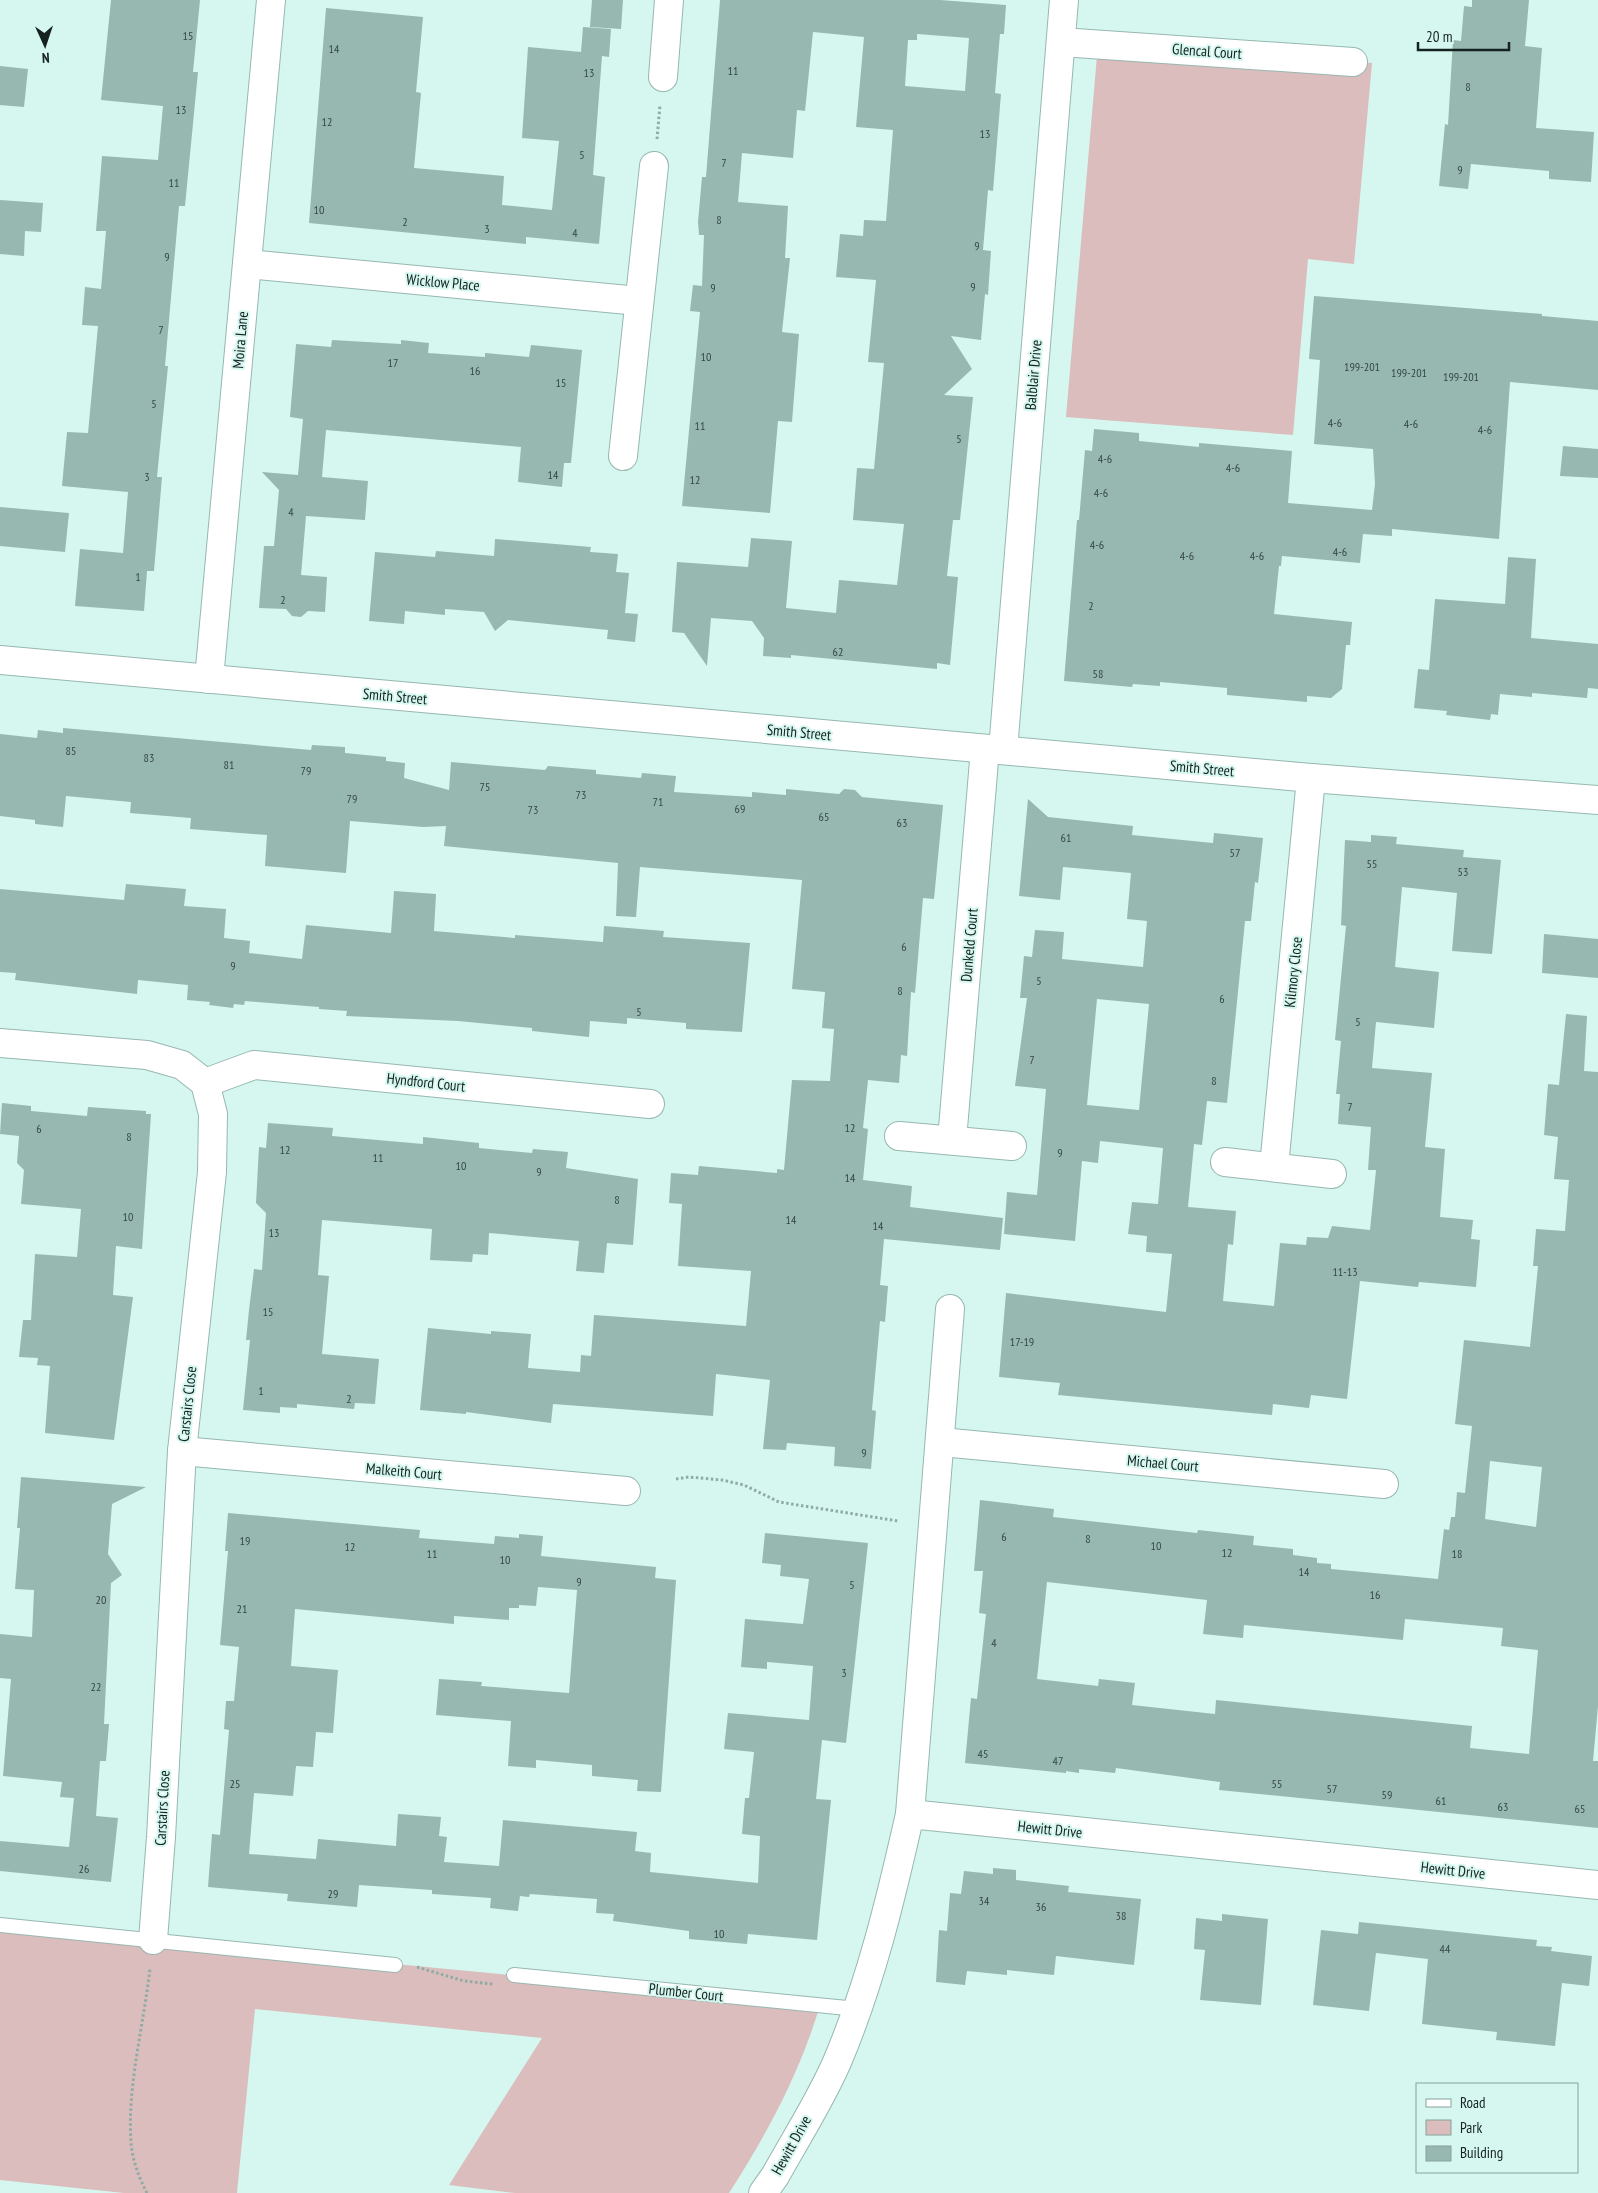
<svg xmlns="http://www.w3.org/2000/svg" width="1598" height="2193" viewBox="0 0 1598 2193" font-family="'PT Sans Narrow',sans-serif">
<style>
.green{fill:#dbbdbd}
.building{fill:#97b8b0;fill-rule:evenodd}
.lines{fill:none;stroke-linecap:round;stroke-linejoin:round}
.lane-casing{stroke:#97b7b0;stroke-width:16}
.street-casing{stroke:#97b7b0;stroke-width:30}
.path{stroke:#90aba4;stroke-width:3;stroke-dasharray:2.5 2.5;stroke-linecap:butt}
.lane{stroke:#fff;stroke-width:14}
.street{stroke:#fff;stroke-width:28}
.labels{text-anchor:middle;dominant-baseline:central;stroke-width:4;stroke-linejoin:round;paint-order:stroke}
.number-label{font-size:12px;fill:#364843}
.street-label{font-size:15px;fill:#15221f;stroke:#d5f7ef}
</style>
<rect width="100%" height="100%" fill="#d5f7ef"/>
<g class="green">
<polygon points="1098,44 1372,63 1354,264 1308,259 1293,435 1066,417"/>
<path d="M0 1920 260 1951 820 2005C800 2073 767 2134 729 2193H515L449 2185 542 2038 255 2009 237 2193H124L0 2180Z"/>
</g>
<g class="building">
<polygon points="111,0 200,0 193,72 198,72 185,206 179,206 165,366 168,366 157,477 162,477 154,571 147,571 144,611 75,606 80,549 123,553 128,492 62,486 67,432 88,433 98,326 82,325 85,287 101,289 106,231 96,231 102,156 158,160 163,106 101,100"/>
<polygon points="592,0 623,0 621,29 590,27"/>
<path d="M720 0H940L1006 5 1004 34H1000L995 93 1001 94 993 191 988 190 983 250 991 251 988 295 985 294 981 340 951 336 972 369 944 395 973 397 960 520H953L947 576 958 577 950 665 937 663V669L791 655V658L763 656 764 638 752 621 711 618 707 666 684 633 672 632 677 562 748 567 751 538 792 541 786 608 836 613 839 580 897 585 904 524 853 520 857 468 874 469 884 363 868 362 876 280 836 277 840 234 863 236 864 220 886 221 893 130 856 127 864 37 813 32 805 111 797 110 793 158 742 153 738 202 788 206 785 258H790L782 332 799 334 792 422 778 421 770 513 682 506 700 312 690 311 693 285 702 286 704 235H699L698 222 702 177H706ZM917 34 969 38 965 91 905 86 908 40H917Z"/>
<polygon points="1472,0 1529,0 1525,46 1542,48 1536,128 1594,132 1591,182 1549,179 1549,171 1471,164 1468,189 1439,186 1445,124 1448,125 1453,40 1461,41 1464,6 1472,7"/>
<polygon points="326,8 423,17 416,92 421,93 414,168 504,176 502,205 552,210 559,141 522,138 528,47 581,52 583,27 611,29 609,57 602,56 593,175 605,177 599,244 526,237 526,244 309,223"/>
<polygon points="0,66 28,69 24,107 0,105"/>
<polygon points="0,200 43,203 41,232 25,231 24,256 0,254"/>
<polygon points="1314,296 1542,314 1542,316 1598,321 1598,390 1510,382 1499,539 1392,529 1392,536 1363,534 1360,563 1282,556 1281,566 1279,566 1274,614 1352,622 1350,645 1346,645 1342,689 1331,698 1307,696 1307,702 1227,695 1227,688 1160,682 1160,686 1133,684 1132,687 1064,681 1077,520 1079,520 1085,450 1092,451 1094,429 1139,433 1139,441 1199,447 1199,443 1292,451 1288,503 1372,510 1375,484 1373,449 1314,444 1320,360 1309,359"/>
<polygon points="332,340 401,344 401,340 429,343 428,353 485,357 485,353 529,357 531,345 582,350 571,463 564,463 562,487 518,482 521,447 326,430 322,477 368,481 365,520 306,516 301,575 327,577 325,612 308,611 301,617 292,616 286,609 259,608 264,546 274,546 279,490 262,472 298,475 303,419 290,417 296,344 331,347"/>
<polygon points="1563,446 1598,449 1598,478 1560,476"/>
<polygon points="0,507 69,513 65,552 0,546"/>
<polygon points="495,539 591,547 590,552 618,554 616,572 629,573 625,613 638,614 635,642 607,639 608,630 508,620 495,631 484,612 445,609 445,615 405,611 404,624 369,621 375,552 435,557 436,551 494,556"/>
<polygon points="1508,557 1536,559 1531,638 1598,644 1598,689 1588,688 1587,698 1532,693 1532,697 1500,694 1498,715 1491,714 1490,720 1446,715 1447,711 1414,708 1418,669 1429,670 1435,599 1505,604"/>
<polygon points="63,728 311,750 312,745 345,747 345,753 386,757 386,761 405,763 404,778 449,790 451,762 545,770 548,766 596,770 596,774 641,778 642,773 676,776 674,792 752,797 752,792 786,795 786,789 839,794 844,789 855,790 862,797 943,805 934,899 923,898 915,993 911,992 907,1056 901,1055 899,1083 868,1080 863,1128 868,1129 863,1180 912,1186 910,1207 1003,1218 1000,1250 884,1239 880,1285 888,1286 885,1322 880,1321 872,1410 876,1411 871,1469 834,1466 835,1447 787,1443 786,1450 763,1449 770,1380 716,1374 713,1416 553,1404 551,1423 466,1412 466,1414 420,1410 428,1328 491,1334 491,1331 531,1334 528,1368 580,1372 581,1355 591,1356 594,1315 746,1326 751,1271 678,1266 682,1204 669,1203 671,1173 698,1175 699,1166 777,1173 777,1169 784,1170 792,1080 830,1081 834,1029 822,1028 825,992 792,989 802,880 640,867 636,917 616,916 618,863 444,846 446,826 423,827 350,821 346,873 265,866 267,835 190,829 191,818 130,813 131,802 66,796 63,827 35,824 35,820 0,816 0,734 37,738 38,730 63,733"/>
<path d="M1028 799 1048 817 1133 826 1132 835 1213 843 1214 833 1263 838 1258 883 1255 882 1251 921H1245L1227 1103 1207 1101 1202 1145 1194 1144 1188 1207 1236 1211 1233 1245 1228 1244 1223 1301 1274 1306 1280 1243 1306 1245 1307 1237 1328 1238 1332 1226 1370 1230 1376 1170H1368L1371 1127 1338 1124 1340 1094H1336L1341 1041 1335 1040 1346 926 1341 925 1345 840 1371 842V835L1397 837 1396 844 1464 850 1463 857 1501 860 1492 954 1452 951 1457 893 1402 887 1395 967 1439 972 1434 1028 1376 1022 1372 1068 1432 1073 1425 1147 1445 1149 1440 1217 1473 1220 1471 1239 1480 1240 1476 1287 1419 1282 1418 1287 1360 1281 1347 1399 1311 1395 1309 1408 1273 1404 1272 1415 1058 1395 1060 1383 999 1377 1006 1293 1166 1312 1172 1254 1146 1252 1147 1236 1128 1234 1132 1202 1158 1204 1163 1148 1100 1141 1098 1163 1082 1161 1075 1241 1004 1234 1007 1192 1037 1195 1046 1089 1015 1086 1027 998H1020L1024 956 1032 957 1035 930 1064 932 1062 959 1143 967 1147 921 1127 919 1131 873 1063 867 1060 900 1019 896ZM1097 999 1149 1004 1139 1110 1087 1105Z"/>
<polygon points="126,884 186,889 184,906 226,909 224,938 250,941 249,953 302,959 306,925 391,933 394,891 436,894 434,931 515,938 515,935 603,942 604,926 664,931 663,937 750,943 742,1032 686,1029 686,1023 627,1018 627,1024 590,1021 589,1037 532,1031 532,1028 458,1021 346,1016 347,1011 319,1009 319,1007 245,1001 244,1005 234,1004 233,1008 209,1005 210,1002 187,1000 188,985 138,980 137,994 15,980 16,973 0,972 0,889 124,900"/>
<polygon points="1544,934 1598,939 1598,978 1542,973"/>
<path d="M1566 1014 1587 1016 1584 1071 1598 1072V1706L1593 1761H1598V1828L1219 1790 1220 1782 1116 1768 1115 1773 1079 1769V1773L1066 1771V1773L965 1763 971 1698 977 1699 986 1614 979 1613 983 1571H974L980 1500 1054 1509 1053 1517 1197 1533 1198 1530 1254 1536 1253 1545 1293 1549V1555L1317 1558V1563L1331 1564V1569L1438 1579 1444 1529 1449 1530 1451 1517H1455L1457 1492 1465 1493 1472 1426 1455 1424 1464 1340 1530 1347 1538 1266H1533L1536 1229 1565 1231 1569 1180 1554 1179 1558 1137 1544 1135 1548 1084 1559 1085ZM1490 1461 1542 1467 1536 1527 1485 1519ZM1047 1582 1207 1600 1203 1634 1243 1638 1244 1625 1403 1640 1405 1619 1503 1628 1501 1646 1538 1650 1529 1754 1470 1748 1472 1726 1216 1700 1215 1714 1132 1705 1135 1683 1099 1679 1098 1686 1037 1679Z"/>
<polygon points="2,1103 31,1106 31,1111 87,1116 88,1107 146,1111 146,1114 151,1114 142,1249 116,1246 113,1295 133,1297 114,1440 45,1433 50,1366 37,1365 38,1358 19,1357 23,1320 31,1320 35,1254 77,1257 81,1209 21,1204 24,1170 17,1163 19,1136 0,1134"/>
<polygon points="268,1123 333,1128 332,1136 423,1144 423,1137 479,1143 479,1148 532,1153 533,1149 568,1152 566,1168 638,1179 633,1245 607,1243 604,1273 576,1271 579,1241 489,1233 488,1255 473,1254 472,1262 430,1260 432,1229 322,1220 318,1275 329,1276 322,1354 379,1359 375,1404 355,1403 354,1409 297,1404 297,1408 280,1407 280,1413 243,1410 250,1340 246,1340 249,1310 254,1269 262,1270 266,1213 256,1203 259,1147 266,1148"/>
<polygon points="21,1477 146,1487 112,1504 108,1554 122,1575 111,1583 104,1724 109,1724 106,1761 100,1761 96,1816 118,1818 111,1882 0,1871 0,1841 69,1847 74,1798 60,1797 62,1782 3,1776 11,1679 0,1678 0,1634 32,1637 34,1590 15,1589 20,1528 17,1528"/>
<polygon points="228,1513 420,1530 419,1538 494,1544 495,1536 519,1538 519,1534 543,1536 541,1556 656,1567 655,1578 676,1580 661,1792 637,1791 638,1780 592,1776 592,1765 536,1760 536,1768 508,1766 511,1721 436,1715 439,1679 482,1682 481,1686 569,1693 577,1590 538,1587 536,1606 519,1605 519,1608 509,1608 509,1620 454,1616 454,1624 295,1609 291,1666 338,1670 333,1733 316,1732 313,1767 296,1766 293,1796 254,1793 249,1854 316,1859 318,1839 396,1846 398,1814 441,1817 439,1836 447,1837 444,1862 499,1866 503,1820 637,1832 635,1851 651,1853 650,1872 758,1883 760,1836 742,1834 745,1798 749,1798 754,1752 724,1749 728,1713 809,1720 813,1666 767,1662 767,1669 741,1667 745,1619 803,1624 809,1579 780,1576 781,1565 762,1563 765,1533 868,1543 846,1743 822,1740 816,1799 831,1800 817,1940 748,1934 747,1944 689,1939 689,1931 613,1921 614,1914 596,1913 597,1899 530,1894 529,1897 520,1896 518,1911 490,1908 491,1898 432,1894 432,1890 359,1885 357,1907 287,1901 288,1894 208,1887 212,1834 220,1835 229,1730 224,1729 226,1701 234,1701 239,1647 220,1645 228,1551 225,1551"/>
<polygon points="993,1868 1016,1870 1016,1880 1069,1886 1068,1892 1141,1899 1134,1965 1056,1956 1054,1975 1007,1970 1007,1975 967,1971 965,1985 936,1982 939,1930 947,1931 950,1893 961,1894 964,1871 993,1874"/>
<polygon points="1222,1914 1268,1919 1261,2005 1200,2000 1205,1950 1194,1949 1196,1918 1222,1921"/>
<polygon points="1359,1922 1537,1940 1536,1946 1552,1947 1551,1951 1592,1956 1589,1986 1562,1983 1555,2046 1496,2040 1497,2032 1422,2024 1428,1959 1376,1953 1369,2011 1313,2005 1321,1930 1358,1934"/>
</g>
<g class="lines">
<defs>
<g id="lane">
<polyline points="0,1925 395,1965"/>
<polyline points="514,1975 857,2009"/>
</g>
<g id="street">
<polyline points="1061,42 1353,62"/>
<polyline points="663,77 669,0"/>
<polyline points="247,264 639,301"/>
<polyline points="623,456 654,166"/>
<polyline points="0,660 1311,778 1598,800"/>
<polyline points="209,679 271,0"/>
<polyline points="1003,750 1064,0"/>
<polyline points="0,1043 147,1055 182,1065 205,1083 213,1114 212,1172 182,1451 161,1837 153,1940"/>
<polyline points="205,1083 254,1065 650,1104"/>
<polyline points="899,1136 1012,1146"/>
<polyline points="952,1140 985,749"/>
<polyline points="1225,1162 1332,1174"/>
<polyline points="1274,1167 1311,778"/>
<polyline points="941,1442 1384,1484"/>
<polyline points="182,1451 626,1491"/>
<polyline points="910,1814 950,1309"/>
<path d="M763 2193 775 2176C796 2138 820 2101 837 2062 871 1982 891 1898 910 1814L1598 1885"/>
</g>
</defs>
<use href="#lane" class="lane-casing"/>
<use href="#street" class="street-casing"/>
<g class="path">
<polyline points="657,139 660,105"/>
<polyline points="676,1479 689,1477 722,1480 744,1485 779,1502 898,1521"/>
<polyline points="417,1967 464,1981 493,1984"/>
<path d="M147 2193C139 2178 132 2159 131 2142 127 2086 144 2024 150 1968"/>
</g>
<use href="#lane" class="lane"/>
<use href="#street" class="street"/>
</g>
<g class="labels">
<g class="number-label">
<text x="188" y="35">15</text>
<text x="334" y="48">14</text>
<text x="733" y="70">11</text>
<text x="589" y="72">13</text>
<text x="1468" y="86">8</text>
<text x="181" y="109">13</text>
<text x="327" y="121">12</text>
<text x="985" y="133">13</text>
<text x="582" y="154">5</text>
<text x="724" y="162">7</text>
<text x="1460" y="169">9</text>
<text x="174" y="182">11</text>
<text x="319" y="209">10</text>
<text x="719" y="219">8</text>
<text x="405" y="221">2</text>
<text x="487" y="228">3</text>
<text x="575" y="232">4</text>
<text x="977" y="245">9</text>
<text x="167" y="256">9</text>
<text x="973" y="286">9</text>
<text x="713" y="287">9</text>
<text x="161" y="329">7</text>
<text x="706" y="356">10</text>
<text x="393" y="362">17</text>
<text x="1362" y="366">199-201</text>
<text x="475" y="370">16</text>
<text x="1409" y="372">199-201</text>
<text x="1461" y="376">199-201</text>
<text x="561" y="382">15</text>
<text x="154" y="403">5</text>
<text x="1335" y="422">4-6</text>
<text x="1411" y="423">4-6</text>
<text x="700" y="425">11</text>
<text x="1485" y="429">4-6</text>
<text x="959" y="438">5</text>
<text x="1105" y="458">4-6</text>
<text x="1233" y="467">4-6</text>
<text x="553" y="474">14</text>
<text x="147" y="476">3</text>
<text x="695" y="479">12</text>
<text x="1101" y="492">4-6</text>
<text x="291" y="511">4</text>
<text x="1097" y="544">4-6</text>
<text x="1340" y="551">4-6</text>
<text x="1187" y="555">4-6</text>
<text x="1257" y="555">4-6</text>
<text x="138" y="576">1</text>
<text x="283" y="599">2</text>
<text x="1091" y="605">2</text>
<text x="838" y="651">62</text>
<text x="1098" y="673">58</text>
<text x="71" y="750">85</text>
<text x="149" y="757">83</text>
<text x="229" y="764">81</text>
<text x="306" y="770">79</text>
<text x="485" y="786">75</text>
<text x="581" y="794">73</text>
<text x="352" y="798">79</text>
<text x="658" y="801">71</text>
<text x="740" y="808">69</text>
<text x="533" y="809">73</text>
<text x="824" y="816">65</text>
<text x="902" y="822">63</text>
<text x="1066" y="837">61</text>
<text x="1235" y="852">57</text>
<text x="1372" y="863">55</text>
<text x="1463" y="871">53</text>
<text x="904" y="946">6</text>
<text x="233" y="965">9</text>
<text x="1039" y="980">5</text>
<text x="900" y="990">8</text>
<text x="1222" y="998">6</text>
<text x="639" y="1011">5</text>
<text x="1358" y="1021">5</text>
<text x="1032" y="1059">7</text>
<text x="1214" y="1080">8</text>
<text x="1350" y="1106">7</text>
<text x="850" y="1127">12</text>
<text x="39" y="1128">6</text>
<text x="129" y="1136">8</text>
<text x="285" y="1149">12</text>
<text x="1060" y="1152">9</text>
<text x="378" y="1157">11</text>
<text x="461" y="1165">10</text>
<text x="539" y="1171">9</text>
<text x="850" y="1177">14</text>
<text x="617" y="1199">8</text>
<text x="128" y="1216">10</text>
<text x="791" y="1219">14</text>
<text x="878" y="1225">14</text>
<text x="274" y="1232">13</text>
<text x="1345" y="1271">11-13</text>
<text x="268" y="1311">15</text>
<text x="1022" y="1341">17-19</text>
<text x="261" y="1390">1</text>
<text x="349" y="1398">2</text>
<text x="864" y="1452">9</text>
<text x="1004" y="1536">6</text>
<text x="1088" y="1538">8</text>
<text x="245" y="1540">19</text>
<text x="1156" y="1545">10</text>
<text x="350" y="1546">12</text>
<text x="1227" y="1552">12</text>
<text x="432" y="1553">11</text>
<text x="1457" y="1553">18</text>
<text x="505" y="1559">10</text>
<text x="1304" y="1571">14</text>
<text x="579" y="1581">9</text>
<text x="852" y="1584">5</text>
<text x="1375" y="1594">16</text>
<text x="101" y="1599">20</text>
<text x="242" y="1608">21</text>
<text x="994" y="1642">4</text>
<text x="844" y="1672">3</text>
<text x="96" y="1686">22</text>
<text x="983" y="1753">45</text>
<text x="1058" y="1760">47</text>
<text x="235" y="1783">25</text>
<text x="1277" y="1783">55</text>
<text x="1332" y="1788">57</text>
<text x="1387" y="1794">59</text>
<text x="1441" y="1800">61</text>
<text x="1503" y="1806">63</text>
<text x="1580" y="1808">65</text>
<text x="84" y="1868">26</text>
<text x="333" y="1893">29</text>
<text x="984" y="1900">34</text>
<text x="1041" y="1906">36</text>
<text x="1121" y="1915">38</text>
<text x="719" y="1933">10</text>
<text x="1445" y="1948">44</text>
</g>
<g class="street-label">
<text transform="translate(1207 51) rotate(4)">Glencal Court</text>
<text transform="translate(443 282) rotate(5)">Wicklow Place</text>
<text transform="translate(240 340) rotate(-85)">Moira Lane</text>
<text transform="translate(1033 375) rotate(-85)">Balblair Drive</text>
<text transform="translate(395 696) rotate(5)">Smith Street</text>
<text transform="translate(799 732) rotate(5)">Smith Street</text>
<text transform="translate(1202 768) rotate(5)">Smith Street</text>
<text transform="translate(969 945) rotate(-85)">Dunkeld Court</text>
<text transform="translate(1293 972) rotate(-84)">Kilmory Close</text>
<text transform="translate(426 1082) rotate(6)">Hyndford Court</text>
<text transform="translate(187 1404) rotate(-84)">Carstairs Close</text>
<text transform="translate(1163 1463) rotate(5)">Michael Court</text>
<text transform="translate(404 1471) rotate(5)">Malkeith Court</text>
<text transform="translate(162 1808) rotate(-87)">Carstairs Close</text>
<text transform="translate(1050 1829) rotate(6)">Hewitt Drive</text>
<text transform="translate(1453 1870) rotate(6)">Hewitt Drive</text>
<text transform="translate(686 1992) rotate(6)">Plumber Court</text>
<text transform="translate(791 2145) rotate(-61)">Hewitt Drive</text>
</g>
</g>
<rect x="1416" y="2083" width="162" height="90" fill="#d5f7ef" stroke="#88a29c"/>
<rect x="1426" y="2099" width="25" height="8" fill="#ffffff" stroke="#88a29c"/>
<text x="1460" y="2108" font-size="15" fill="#15221f">Road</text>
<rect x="1426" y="2120" width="25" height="15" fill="#dbbdbd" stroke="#88a29c"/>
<text x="1460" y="2133" font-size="15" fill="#15221f">Park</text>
<rect x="1426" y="2146" width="25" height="15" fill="#97b8b0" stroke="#88a29c"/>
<text x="1460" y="2158" font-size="15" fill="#15221f">Building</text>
<g transform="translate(45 45) rotate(177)" stroke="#d5f7ef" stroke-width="4" paint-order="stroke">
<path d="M0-4L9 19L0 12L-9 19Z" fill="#15221f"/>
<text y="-8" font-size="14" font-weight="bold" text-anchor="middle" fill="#15221f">N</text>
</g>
<path d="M1418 42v8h91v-8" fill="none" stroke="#15221f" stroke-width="2.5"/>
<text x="1426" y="42" font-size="15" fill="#15221f" stroke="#d5f7ef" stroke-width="4" paint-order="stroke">20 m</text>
</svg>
